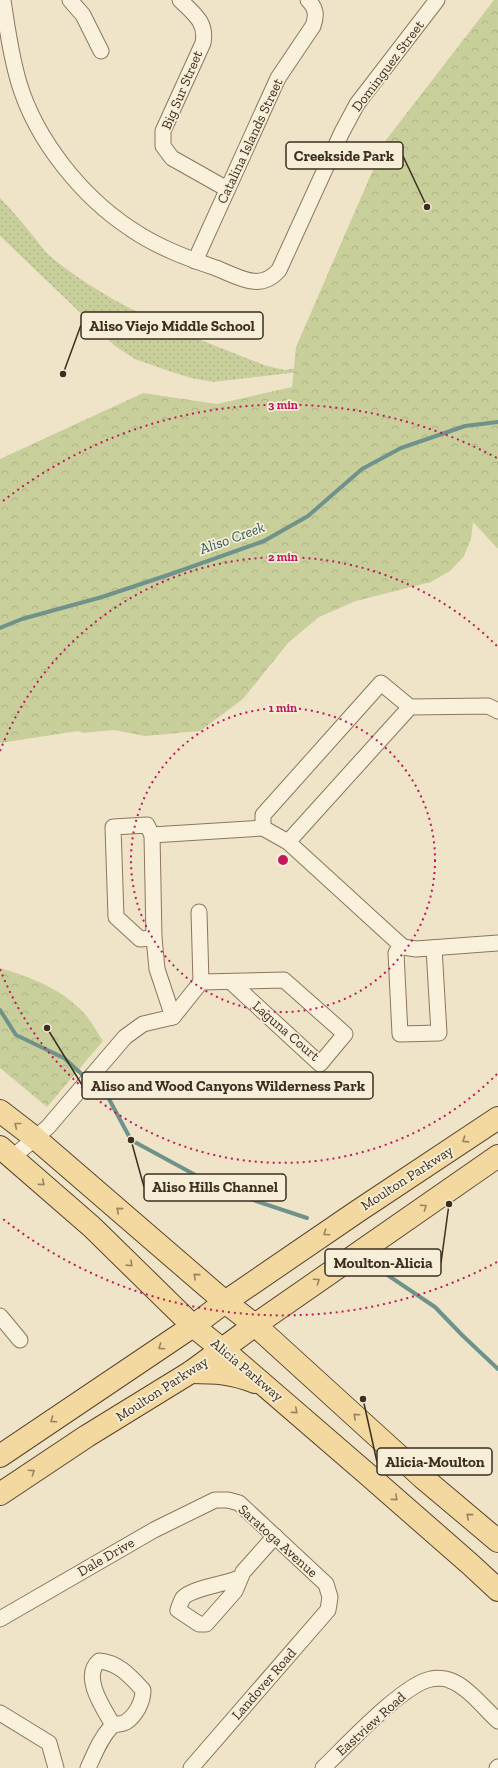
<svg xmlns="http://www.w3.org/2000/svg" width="498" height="1768" viewBox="0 0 498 1768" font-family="'Zilla Slab',serif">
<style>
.grass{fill:url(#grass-dots)}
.forest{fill:url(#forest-crowns)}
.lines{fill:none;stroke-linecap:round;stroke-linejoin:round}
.stream{stroke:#6f938a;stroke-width:4}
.minor-casing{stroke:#8d765c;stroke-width:17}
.primary-casing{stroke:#5b4430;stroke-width:24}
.minor{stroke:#faf1dc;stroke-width:15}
.primary{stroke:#f3d9a0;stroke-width:22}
.oneway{stroke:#988460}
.ring{fill:none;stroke:#c2185b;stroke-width:2;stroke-dasharray:2 4}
.labels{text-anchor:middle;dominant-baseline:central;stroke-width:3.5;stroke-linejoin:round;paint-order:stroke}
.street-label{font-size:14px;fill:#3d2e20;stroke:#f7eed8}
.water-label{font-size:15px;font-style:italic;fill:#2f5d5a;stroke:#f7eed8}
.centre{fill:#c2185b;stroke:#f7eed8;stroke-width:2}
.ring-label{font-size:12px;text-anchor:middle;font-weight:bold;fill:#c2185b;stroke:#f7eed8;stroke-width:3.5;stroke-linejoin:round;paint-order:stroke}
.leader{fill:none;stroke:#3d2e20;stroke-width:1.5}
.callout-dot{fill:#3d2e20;stroke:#f7eed8;stroke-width:1.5}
.callout{fill:#f7eed8;stroke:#3d2e20;stroke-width:1.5}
.callout-label{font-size:15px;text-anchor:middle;font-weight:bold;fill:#3d2e20}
</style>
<defs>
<pattern id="grass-dots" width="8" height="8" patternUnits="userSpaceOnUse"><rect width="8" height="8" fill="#c9cf9b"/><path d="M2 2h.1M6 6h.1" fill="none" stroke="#aeb285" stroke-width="1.8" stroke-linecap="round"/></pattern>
<pattern id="forest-crowns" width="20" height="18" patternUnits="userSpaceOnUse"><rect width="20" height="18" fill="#c9cf9b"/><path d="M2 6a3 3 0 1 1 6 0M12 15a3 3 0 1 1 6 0" fill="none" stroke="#aeb285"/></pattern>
</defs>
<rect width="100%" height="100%" fill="#f0e4c8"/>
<path class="grass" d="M0 198C12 210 23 224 34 237 39 243 44 251 50 256 113 309 191 336 267 366L285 370 298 368 307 371 213 382 191 378 169 371 135 359 115 346 0 236Z"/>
<g class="forest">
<polygon points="494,0 498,0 498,549 473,522 471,539 464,556 450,571 431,582 356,601 319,617 288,643 243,699 200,731 145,736 114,730 83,733 78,731 0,743 0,459 143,393 217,404 292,387 296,347 386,140"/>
<path d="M0 968C33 978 62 989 86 1015 92 1023 97 1032 103 1041L47 1107 0 1068Z"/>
</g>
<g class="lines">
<g class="stream">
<polyline points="0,628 22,619 102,597 171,574 264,541 308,516 362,469 401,448 465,426 498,422"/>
<polyline points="0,1010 16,1035 64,1058 109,1099 131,1140 223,1190 307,1218"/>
<polyline points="377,1268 435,1307 462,1335 498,1369"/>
</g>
<defs>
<g id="minor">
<path d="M3 0C7 28 11 56 19 83 36 140 82 197 131 229 157 247 187 258 216 268 239 277 260 292 279 270L342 132 357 104 437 0"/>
<polyline points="70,0 83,15 101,51"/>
<path d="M180 0C194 14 207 22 203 43L163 131V146L172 158 227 189"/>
<path d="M195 261 278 78 313 26C317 15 316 8 308 0"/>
<polyline points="498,711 488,706 410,707 381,683 263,815 263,828 288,842 403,947 416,949 498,943"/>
<polyline points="152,835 154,938 157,969 173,1017"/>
<polyline points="288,842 410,707"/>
<polyline points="199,912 201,982"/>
<polyline points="154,938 140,939 116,917 113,827 147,825 152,835 263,828"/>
<polyline points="401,945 396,953 400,1034 439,1033 434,948"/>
<polyline points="13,1157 48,1127 125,1037 143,1024 173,1017 201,982 284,980 345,1034 320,1064 231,982"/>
<polyline points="0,1316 20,1340"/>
<path d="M239 1578C226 1584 192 1588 183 1598 181 1601 179 1607 178 1610L199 1624H206L235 1591 243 1572 275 1536"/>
<polyline points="0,1619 154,1530 215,1500 228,1500 239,1503 326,1584 330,1597 328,1610 191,1768"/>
<polyline points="0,1713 49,1743 56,1768"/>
<path d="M88 1768C95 1753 100 1739 111 1727 115 1723 121 1725 126 1722 136 1715 143 1702 143 1690 131 1677 118 1662 99 1661 81 1677 104 1709 113 1725"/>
<path d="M323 1768C345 1747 403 1684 431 1679 435 1678 445 1678 449 1680 466 1685 485 1709 498 1721"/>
<polyline points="497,1768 498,1767"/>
</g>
<g id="primary">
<polyline points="0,1111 35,1138 225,1302 255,1325 422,1477 498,1541"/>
<polyline points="0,1147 92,1227 193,1326 234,1359 366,1473 470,1564 498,1590"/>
<path d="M191 1372C216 1372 232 1373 255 1382"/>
<polyline points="0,1456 193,1326 225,1302 358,1211 498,1118"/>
<polyline points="0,1494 87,1436 191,1372 255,1325 498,1156"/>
</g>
</defs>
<use href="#minor" class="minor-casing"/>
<use href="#primary" class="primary-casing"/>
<use href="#minor" class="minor"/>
<use href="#primary" class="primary"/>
</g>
<defs><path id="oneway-chevron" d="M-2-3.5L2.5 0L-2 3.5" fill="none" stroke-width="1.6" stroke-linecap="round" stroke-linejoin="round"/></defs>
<g class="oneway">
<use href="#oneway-chevron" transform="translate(17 1125) rotate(-142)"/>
<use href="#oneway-chevron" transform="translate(465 1140) rotate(147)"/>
<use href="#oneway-chevron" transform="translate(42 1183) rotate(41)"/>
<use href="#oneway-chevron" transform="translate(424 1207) rotate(-35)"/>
<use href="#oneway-chevron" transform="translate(119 1210) rotate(-140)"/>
<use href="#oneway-chevron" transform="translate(326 1233) rotate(146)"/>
<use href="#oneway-chevron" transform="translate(130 1264) rotate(44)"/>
<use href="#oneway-chevron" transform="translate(196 1276) rotate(-139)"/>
<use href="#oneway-chevron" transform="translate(317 1281) rotate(-35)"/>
<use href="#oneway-chevron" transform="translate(161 1347) rotate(146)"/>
<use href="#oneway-chevron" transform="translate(295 1411) rotate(41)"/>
<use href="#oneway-chevron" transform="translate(356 1416) rotate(-138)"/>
<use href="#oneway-chevron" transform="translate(53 1420) rotate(146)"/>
<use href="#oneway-chevron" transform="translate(32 1472) rotate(-34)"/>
<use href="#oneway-chevron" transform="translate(395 1498) rotate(41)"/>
<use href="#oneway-chevron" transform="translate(469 1516) rotate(-140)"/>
</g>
<g class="ring">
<circle cx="283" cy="860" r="152"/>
<path d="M497 1074A303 303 0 0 1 0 969M0 751A303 303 0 0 1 497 646"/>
<path d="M497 1262A455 455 0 0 1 3 1219M3 501A455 455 0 0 1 497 458"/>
</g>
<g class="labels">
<g class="street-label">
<text transform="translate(388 66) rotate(-53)">Dominguez Street</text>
<text transform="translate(182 90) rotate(-67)">Big Sur Street</text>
<text transform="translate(250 141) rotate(-65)">Catalina Islands Street</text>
<text transform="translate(286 1031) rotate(41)">Laguna Court</text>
<text transform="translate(407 1178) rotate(-33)">Moulton Parkway</text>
<text transform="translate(247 1370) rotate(40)">Alicia Parkway</text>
<text transform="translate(162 1389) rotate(-33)">Moulton Parkway</text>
<text transform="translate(278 1541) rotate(42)">Saratoga Avenue</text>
<text transform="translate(106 1557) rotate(-30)">Dale Drive</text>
<text transform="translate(264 1684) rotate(-49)">Landover Road</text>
<text transform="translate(371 1724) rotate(-42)">Eastview Road</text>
</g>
<g class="water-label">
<text transform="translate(232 538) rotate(-20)">Aliso Creek</text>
</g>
</g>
<circle cx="283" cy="860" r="6" class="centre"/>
<g class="ring-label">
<text x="283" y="409">3 min</text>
<text x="283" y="561">2 min</text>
<text x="283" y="712">1 min</text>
</g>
<path class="leader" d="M427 207L403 156M63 374L81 325M47 1028L82 1085M131 1140L144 1187M449 1204L441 1263M363 1399L377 1462"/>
<g class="callout-dot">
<circle cx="427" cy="207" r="4"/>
<circle cx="63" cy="374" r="4"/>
<circle cx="47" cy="1028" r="4"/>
<circle cx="131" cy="1140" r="4"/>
<circle cx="449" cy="1204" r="4"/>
<circle cx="363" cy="1399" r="4"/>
</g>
<g class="callout">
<rect x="286" y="142" width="117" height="27" rx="4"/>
<rect x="81" y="312" width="182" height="27" rx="4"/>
<rect x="82" y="1072" width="291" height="27" rx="4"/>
<rect x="144" y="1174" width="142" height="27" rx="4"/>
<rect x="325" y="1249" width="116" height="27" rx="4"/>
<rect x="377" y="1448" width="115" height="27" rx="4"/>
</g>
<g class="callout-label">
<text x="344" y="161">Creekside Park</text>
<text x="172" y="331">Aliso Viejo Middle School</text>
<text x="228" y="1091">Aliso and Wood Canyons Wilderness Park</text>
<text x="215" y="1192">Aliso Hills Channel</text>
<text x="383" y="1268">Moulton-Alicia</text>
<text x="435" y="1467">Alicia-Moulton</text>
</g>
</svg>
